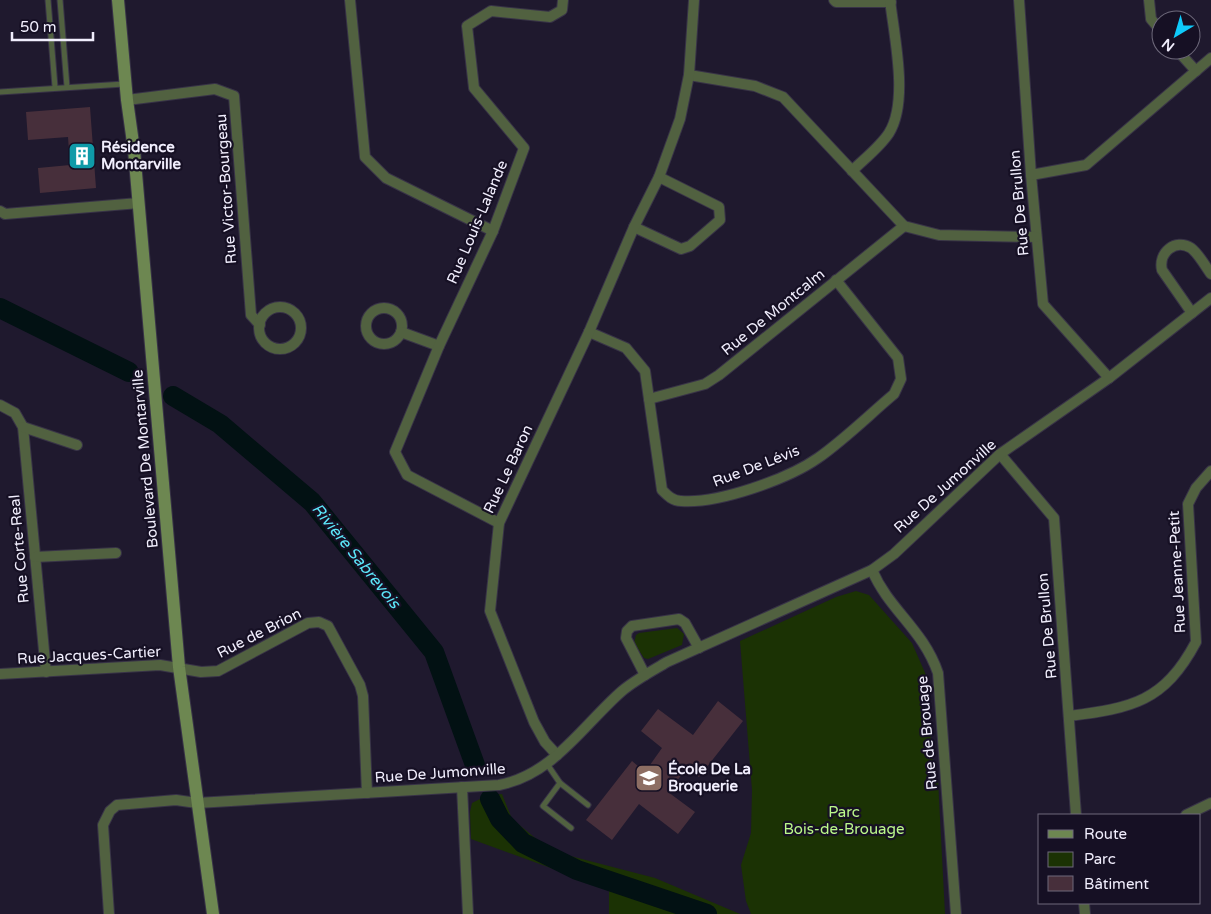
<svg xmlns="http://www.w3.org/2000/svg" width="1211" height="914" viewBox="0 0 1211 914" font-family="'Varela Round',sans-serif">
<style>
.green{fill:#1b3204}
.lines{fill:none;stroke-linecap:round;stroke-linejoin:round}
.river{stroke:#021113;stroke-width:20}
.building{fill:#472f3b}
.lane-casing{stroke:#383347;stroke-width:7}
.street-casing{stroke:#383347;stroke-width:12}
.secondary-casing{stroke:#383347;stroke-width:14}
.lane{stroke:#516140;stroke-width:5}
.street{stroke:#516140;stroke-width:10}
.secondary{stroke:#6d8751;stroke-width:12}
.labels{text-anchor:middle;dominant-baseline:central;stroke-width:4.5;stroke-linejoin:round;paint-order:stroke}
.poi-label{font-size:15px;font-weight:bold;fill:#f1eefd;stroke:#161024;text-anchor:start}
.street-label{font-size:15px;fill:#f1eefd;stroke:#161024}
.park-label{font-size:15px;fill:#bbf88b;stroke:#161024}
.water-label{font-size:16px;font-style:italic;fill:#5ce7fa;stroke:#161024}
</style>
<rect width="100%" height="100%" fill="#1f192e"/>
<g class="green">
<polygon points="856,591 869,595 912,643 926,675 934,780 938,780 945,914 751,914 746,901 741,865 751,833 752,790 740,641 836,597"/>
<polygon points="677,628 684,634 682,645 648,659 644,658 634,643 636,635 639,633"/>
<polygon points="502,794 512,819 551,851 655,878 740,914 609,914 609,889 471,839 470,812 472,803 486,796"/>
</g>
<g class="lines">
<g class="river">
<polyline points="0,308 129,372"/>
<polyline points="173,396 220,424 312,502 434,652 475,765"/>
<polyline points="490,799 500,819 523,843 577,870 707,914"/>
</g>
</g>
<g class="building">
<polygon points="90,107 96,188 40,193 38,168 70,165 68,137 28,140 26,112"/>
<polygon points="718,701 743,721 699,777 687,768 668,792 695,812 678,834 639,804 612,840 586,820 632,761 645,772 662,748 641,731 658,709 693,735"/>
</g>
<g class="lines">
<defs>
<g id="lane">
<polyline points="48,0 55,87"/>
<polyline points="60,0 67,87"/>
<polyline points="0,92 124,84"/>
<polyline points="547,764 560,783 543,806 571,828"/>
<polyline points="560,783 588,805"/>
</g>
<g id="street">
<polyline points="350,0 365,157 386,178 493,231"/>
<polyline points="834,0 836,2 891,2"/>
<polyline points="1019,0 1031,175 1043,304 1109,378"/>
<polyline points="1149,0 1151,19 1161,31"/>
<polyline points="1177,50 1196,71"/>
<polyline points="689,75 755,86 783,97 904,226 939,235 1036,237"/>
<polyline points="127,100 215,89 234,96 251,315 260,325"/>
<path d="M852 171C864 159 880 147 889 133 909 101 894 36 890 0"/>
<polyline points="1031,175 1086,165 1211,58"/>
<polyline points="0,211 5,214 139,203"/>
<polyline points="634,227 681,249 690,246 720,220 719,207 659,177"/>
<circle cx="280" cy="328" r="21"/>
<circle cx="384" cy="326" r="18"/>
<path d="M1192 313 1162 270C1158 253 1175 238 1191 248 1199 254 1205 266 1211 274"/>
<polyline points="401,332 439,346"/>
<path d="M589 332 626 348 645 371 662 490C668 496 673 501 681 501 718 504 788 479 818 458 845 439 869 415 894 394L901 379 898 358 836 280"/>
<polyline points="649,399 705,384 719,375 904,226"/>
<polyline points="0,405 15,413 23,427 46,672"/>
<polyline points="23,427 77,445"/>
<polyline points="1000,454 1054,518 1076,815"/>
<polyline points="499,523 407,475 395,452 439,346 493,231 524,148 474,88 467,26 491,11 550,17 562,10 563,0"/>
<polyline points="35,557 116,553"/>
<path d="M872 570C889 610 923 629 938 673L956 914"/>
<polyline points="0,674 160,665 201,672 218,671 308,623 319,622 328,626 360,685 363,696 367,793"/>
<polyline points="645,675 626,638 627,631 632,626 679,619 685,623 699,648"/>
<path d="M1069 716C1132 708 1164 702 1196 642L1188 504 1196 488 1211 471"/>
<polyline points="557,755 545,742 534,722 490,611 499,523 589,332 634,227 659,177 680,119 689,75 694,0"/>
<polyline points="462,787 468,914"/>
<polyline points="1186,815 1211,803"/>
<polyline points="1084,903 1085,914"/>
<path d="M109 914 103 825 110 811 117 805 176 800 197 803 214 802 499 785C553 775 583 725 622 691 635 680 652 671 667 662L872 570 894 554 1000 454 1109 378 1211 298"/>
</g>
<polyline id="secondary" points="118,0 127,100 134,150 179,667 213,914"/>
</defs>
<use href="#lane" class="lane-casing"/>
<use href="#street" class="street-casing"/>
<use href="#secondary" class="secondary-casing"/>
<use href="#lane" class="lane"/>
<use href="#street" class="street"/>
<use href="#secondary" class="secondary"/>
</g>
<defs>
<symbol id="building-square" viewBox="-11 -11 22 22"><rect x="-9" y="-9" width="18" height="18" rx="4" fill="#0f9aa8" stroke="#161024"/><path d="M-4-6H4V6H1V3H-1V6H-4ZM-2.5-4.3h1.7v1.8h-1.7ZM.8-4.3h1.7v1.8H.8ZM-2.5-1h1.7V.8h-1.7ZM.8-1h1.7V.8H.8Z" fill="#fff"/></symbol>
<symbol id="school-square" viewBox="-11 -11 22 22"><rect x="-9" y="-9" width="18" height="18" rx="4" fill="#8d6e63" stroke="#161024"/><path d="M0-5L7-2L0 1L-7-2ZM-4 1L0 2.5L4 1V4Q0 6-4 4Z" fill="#fff"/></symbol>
</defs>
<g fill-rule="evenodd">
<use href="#building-square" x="66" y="140" width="32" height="32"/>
<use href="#school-square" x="633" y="762" width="32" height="32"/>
</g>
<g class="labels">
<g class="poi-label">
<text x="101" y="147">Résidence<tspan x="101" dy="17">Montarville</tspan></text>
<text x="668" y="769">École De La<tspan x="668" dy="17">Broquerie</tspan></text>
</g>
<g class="street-label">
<text transform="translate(226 189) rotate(-94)">Rue Victor-Bourgeau</text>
<text transform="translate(1019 203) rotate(-95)">Rue De Brullon</text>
<text transform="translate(477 222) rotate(-67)">Rue Louis-Lalande</text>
<text transform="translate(773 312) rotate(-39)">Rue De Montcalm</text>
<text transform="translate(145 459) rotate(-95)">Boulevard De Montarville</text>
<text transform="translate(756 466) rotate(-21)">Rue De Lévis</text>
<text transform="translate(508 469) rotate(-65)">Rue Le Baron</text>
<text transform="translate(945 486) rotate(-42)">Rue De Jumonville</text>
<text transform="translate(19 549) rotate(-95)">Rue Corte-Real</text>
<text transform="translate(1177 572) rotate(-93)">Rue Jeanne-Petit</text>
<text transform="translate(1047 626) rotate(-95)">Rue De Brullon</text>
<text transform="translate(259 633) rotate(-27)">Rue de Brion</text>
<text transform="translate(89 655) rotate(-3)">Rue Jacques-Cartier</text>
<text transform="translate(927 733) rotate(-95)">Rue de Brouage</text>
<text transform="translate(440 773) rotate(-4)">Rue De Jumonville</text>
</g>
<g class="park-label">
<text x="844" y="812">Parc<tspan x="844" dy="17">Bois-de-Brouage</tspan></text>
</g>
<g class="water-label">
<text transform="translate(356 556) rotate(51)">Rivière Sabrevois</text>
</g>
</g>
<rect x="1038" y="814" width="162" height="90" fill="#161024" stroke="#6e697b"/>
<rect x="1048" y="830" width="25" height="8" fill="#6d8751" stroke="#6e697b"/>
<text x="1084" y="839" font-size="15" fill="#f1eefd">Route</text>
<rect x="1048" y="852" width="25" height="15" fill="#1b3204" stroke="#6e697b"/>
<text x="1084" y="864" font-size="15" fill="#f1eefd">Parc</text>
<rect x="1048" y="876" width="25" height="15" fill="#472f3b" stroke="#6e697b"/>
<text x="1084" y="889" font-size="15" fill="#f1eefd">Bâtiment</text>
<g transform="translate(1176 35) rotate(218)"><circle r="24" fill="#161024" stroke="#6e697b"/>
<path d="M0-4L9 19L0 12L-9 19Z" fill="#0fcafa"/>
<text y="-8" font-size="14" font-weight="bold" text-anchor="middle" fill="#f1eefd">N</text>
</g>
<path d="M12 32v8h81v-8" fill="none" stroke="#f1eefd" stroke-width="2.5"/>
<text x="20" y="32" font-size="15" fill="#f1eefd" stroke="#161024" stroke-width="4" paint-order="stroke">50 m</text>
</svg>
